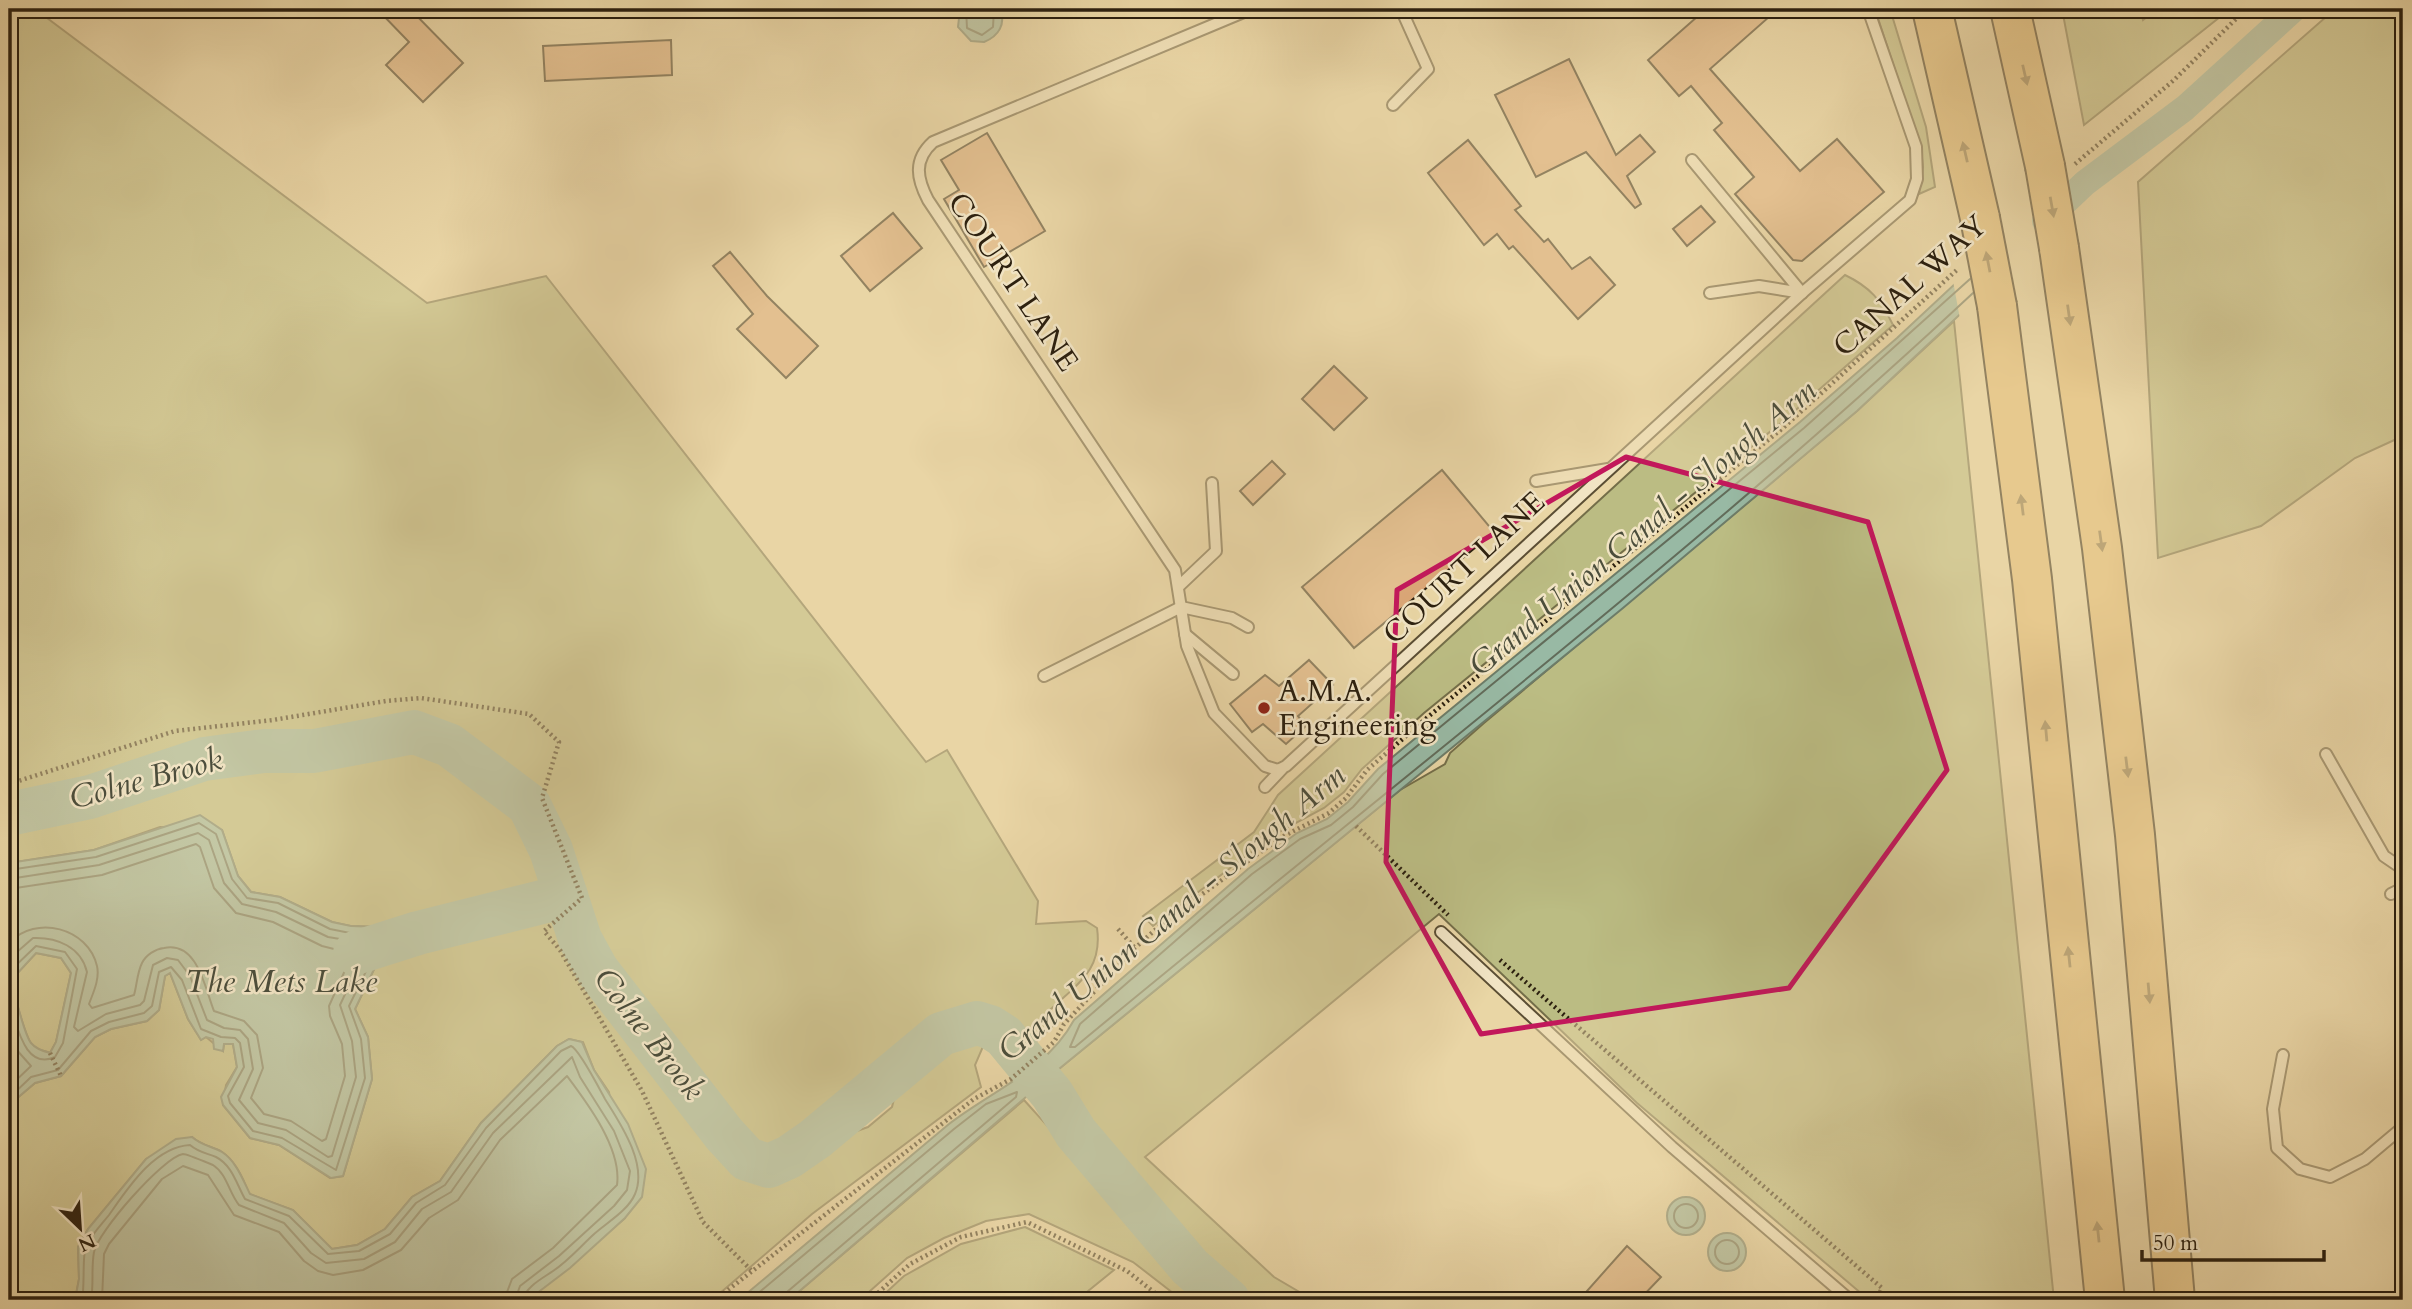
<svg xmlns="http://www.w3.org/2000/svg" width="2412" height="1309" viewBox="0 0 2412 1309" font-family="Cardo,serif">
<style>
.green{fill:#bbbc83;stroke:#746e49;stroke-width:2}
.water{fill:#98b9a4;stroke:#6d7c68;stroke-width:2;fill-rule:evenodd}
.pier{fill:#e9d6a5}
.lines{fill:none;stroke-linecap:round;stroke-linejoin:round}
.shore{stroke:#626c5a;stroke-width:2}
.canal{stroke:#98b9a4;stroke-width:26}
.river{stroke:#98b9a4;stroke-width:44}
.building{fill:#dba777;stroke:#2c200f;stroke-width:2}
.lane-casing{stroke:#5b4e34;stroke-width:14}
.highway-casing{stroke:#2c200f;stroke-width:42}
.path{stroke:#2c200f;stroke-width:4.5;stroke-dasharray:2 3.5;stroke-linecap:butt}
.lane{stroke:#f1e4c4;stroke-width:10}
.highway{stroke:#e4bb72;stroke-width:38}
.highway-bridge-casing{stroke:#2c200f;stroke-width:42;stroke-linecap:butt}
.highway-bridge{stroke:#e4bb72;stroke-width:38}
.oneway{fill:#886e40}
.marked{fill:none;stroke:#c2185b;stroke-width:5;stroke-linejoin:round}
.poi-dot{fill:#8f2418;stroke:#f1e4c4;stroke-width:2.5}
.labels{text-anchor:middle;dominant-baseline:central;stroke-width:5;stroke-linejoin:round;paint-order:stroke}
.street-label{font-size:30px;fill:#2c200f;stroke:#f1e4c4}
.poi-label{font-size:30px;fill:#2c200f;stroke:#f1e4c4;text-anchor:start}
.water-label{font-size:32px;font-style:italic;fill:#4c4e3c;stroke:#f1e4c4}
</style>
<rect width="100%" height="100%" fill="#e9d6a5"/>
<filter id="stains"><feTurbulence type="fractalNoise" baseFrequency=".00286" numOctaves="4"/><feColorMatrix values="0 0 0 0 .2 0 0 0 0 .09 0 0 0 0 .02 0 0 0 .5 -.17"/></filter>
<radialGradient id="worn" r=".72"><stop offset=".6" stop-color="#630" stop-opacity="0"/><stop offset="1" stop-color="#630" stop-opacity=".3"/></radialGradient>
<g class="green">
<path d="M9 9H35L427 303 546 276 926 762 947 750 1038 901 1036 924 1086 921 1097 928C1103 970 1077 984 1050 1010L1058 1021 1029 1048 999 1017 967 1016 928 1036 850 1106 787 1154 769 1162 748 1154 601 969 583 937 557 852 533 804 450 742 414 728 310 747H264L200 755 86 793 9 808Z"/>
<polygon points="1875,9 1890,9 1926,127 1935,187 1919,194 1923,167 1921,149"/>
<polygon points="2062,9 2140,9 2143,20 2157,9 2230,9 2084,125"/>
<polygon points="2335,9 2403,9 2403,436 2355,458 2261,526 2158,558 2138,182"/>
<path d="M1845 275C1870 287 1881 300 1893 325L1782 422 1424 713 1362 769 1344 792 1324 808 1277 833 1153 926 1143 916 1254 832 1278 795Z"/>
<polygon points="1954,321 2054,1300 1869,1300 1637,1103 1439,914 1145,1157 1274,1277 1313,1300 1232,1300 1193,1266 1134,1199 1054,1073 1400,790 1445,764 1450,753 1484,723 1857,411"/>
<polygon points="414,737 447,749 525,808 549,852 559,892 406,928 350,926 332,922 280,897 251,892 238,876 222,830 160,827 94,850 9,863 9,819 88,801 203,764 261,755 315,756"/>
<path d="M563 903 574 940 602 985 711 1128 746 1166 772 1172 802 1158 826 1142 868 1127 892 1107C897 1077 925 1045 956 1036 964 1034 975 1034 983 1033L985 1042 975 1065 981 1087 812 1214 712 1300H528L625 1218 609 1092 594 1070 583 1042 569 1039 557 1046 481 1123 440 1181 412 1197 385 1229 357 1245 332 1249 293 1210 249 1194C244 1180 236 1161 222 1152 212 1146 202 1146 192 1137L146 1159 88 1229 78 1247 79 1279 75 1300H9V1105L35 1083 61 1076 95 1037 111 1029 147 1021 159 1010 165 976 170 973 188 1019 201 1040 206 1037 223 1051 224 1044H233L237 1067 226 1085 223 1105 250 1138 279 1145 330 1178 343 1176 372 1079 368 1037 355 1009 377 963 404 951 417 940Z"/>
<path d="M36 953 61 958 71 973 56 1042 50 1053C45 1051 39 1050 34 1047 26 1041 13 992 12 979Z"/>
<path d="M1024 1100C1087 1170 1148 1239 1219 1300H1182L1133 1262 1029 1214 986 1221 944 1238 907 1258 860 1300H789Z"/>
<polygon points="1025,1227 1114,1270 1077,1300 878,1300 904,1276 961,1244"/>
</g>
<g class="water">
<path d="M960 9H1000C1006 24 999 36 984 42L971 41 958 27Z"/>
<path d="M2047 198 2052 228 1857 411 1623 608 1054 1073 789 1300H739L949 1124C993 1090 1047 1070 1074 1020L1248 869 1297 833 1327 819 1348 802 1378 769 1800 422 1897 338Z"/>
<path d="M200 815 222 830 238 876 251 892 280 897 332 922 351 926 406 928 417 940 404 951 377 963 355 1009 368 1037 372 1079 343 1176 331 1178 279 1145 250 1138 223 1105 221 1097 237 1067 233 1044H224L223 1051 214 1049 213 1039 206 1037 201 1040 188 1019 170 973 165 976 159 1010 147 1021 111 1029 95 1037 61 1076 35 1083 9 1105V863L94 850ZM36 953 61 958 71 973 56 1042 50 1053C42 1051 36 1049 31 1043 25 1036 13 990 12 979Z"/>
<path d="M569 1039 582 1042 594 1070 628 1124 646 1169 642 1197 625 1218 570 1268 528 1300H75L79 1279 78 1247 88 1229 146 1159 176 1139 192 1137C202 1146 212 1146 222 1152 236 1161 243 1180 250 1194L293 1210 332 1249 357 1245 385 1229 412 1197 440 1181 481 1123 557 1046Z"/>
<circle cx="1686" cy="1216" r="19"/>
<circle cx="1727" cy="1252" r="19"/>
</g>
<polygon class="pier" points="2044,196 2055,230 1960,319 1953,281"/>
<g class="lines">
<g class="shore">
<polyline points="966,9 967,28 982,35 993,27 994,9"/>
<path d="M1970 279 1804 428 1383 774 1353 807 1331 825 1300 839 1252 874 1080 1024 1070 1047H1075C1376 797 1687 560 1973 293"/>
<polyline points="9,870 96,857 199,823 216,834 232,879 247,898 278,903 330,929 350,933 402,935 405,939 399,945 372,959 349,1006 361,1039 365,1078 336,1170 282,1138 253,1131 230,1103 228,1096 244,1067 240,1043 235,1038 221,1037 201,1029 182,980 171,967 159,972 152,1006 144,1013 109,1022 91,1031 58,1070 31,1077 9,1098"/>
<path d="M9 879 99 865 198 833 209 840 224 883 242 904 276 912 328 937 370 944 371 948 363 956 340 1005 352 1041 356 1077 332 1156 328 1157 286 1130 258 1123 239 1100 253 1069 248 1039 240 1030 224 1028 207 1020 190 976 178 960 167 958 153 965 144 1001 140 1005 106 1014 78 1031 74 1027 87 972C81 947 57 937 33 938L9 959"/>
<path d="M9 889 102 875 196 844 200 847 214 888 236 913 273 922 322 946 350 953 351 957 329 1006 330 1016 342 1044 345 1076 326 1139 322 1141 291 1121 264 1114 251 1098 263 1068 257 1035 244 1021 214 1011C205 989 198 941 164 948 155 949 146 955 142 963 137 973 137 985 134 995L92 1008 89 1004C93 993 100 979 97 966 88 928 36 914 9 943"/>
<path d="M9 972 36 946 65 952 77 969 63 1043 55 1057C24 1071 17 1023 9 1004"/>
<polyline points="9,1025 15,1048 31,1066 9,1087"/>
<circle cx="1686" cy="1216" r="12"/>
<circle cx="1727" cy="1252" r="12"/>
<path d="M82 1300C85 1286 82 1255 86 1246 92 1234 101 1225 109 1215 128 1188 154 1147 190 1145 198 1152 206 1153 216 1157 232 1165 237 1185 245 1199L289 1216 328 1254 359 1251 390 1234 416 1203 445 1185 486 1128 561 1051 571 1046C579 1049 599 1088 605 1099 620 1123 648 1164 635 1194 628 1211 606 1223 593 1235 580 1247 568 1261 553 1271 543 1278 525 1287 523 1300"/>
<path d="M91 1300C94 1284 91 1268 94 1252 97 1233 163 1157 183 1154 187 1154 208 1163 213 1165 227 1174 229 1193 239 1205L284 1223 311 1253 326 1263 364 1259 395 1242 422 1209 451 1192 493 1133 572 1057 580 1077 614 1131 630 1171 627 1190 614 1206 559 1256 520 1286 515 1300"/>
<path d="M102 1300 104 1254 109 1244 162 1179 183 1166 208 1175 234 1215 279 1232 304 1261 318 1271 333 1275 363 1270 401 1250 429 1218 458 1200 500 1140 567 1076C588 1104 622 1149 617 1185L553 1248 512 1279 504 1300"/>
<polyline points="750,1300 954,1129 986,1104 1017,1092 1016,1097 787,1292 785,1300"/>
</g>
<polyline class="canal" points="2045,221 2085,183 2185,108 2294,9"/>
<g class="river">
<polyline points="9,814 90,797 204,759 264,751 314,751 414,732 449,745 529,805 551,850 580,939 597,970 724,1134 747,1159 769,1166 789,1157 815,1139 941,1034 977,1023 990,1027 1004,1036 1052,1094 1076,1133 1190,1267 1228,1300"/>
<polyline points="355,953 418,933 566,896"/>
</g>
</g>
<g class="building">
<polygon points="377,9 410,9 463,63 423,102 386,65 409,42"/>
<polygon points="1706,9 1778,9 1710,69 1800,171 1837,139 1884,192 1802,261 1793,260 1735,194 1754,177 1714,130 1722,123 1691,86 1679,96 1648,60"/>
<polygon points="671,40 672,75 545,81 543,46"/>
<polygon points="1569,59 1616,155 1640,135 1655,152 1627,176 1641,204 1635,208 1586,152 1536,177 1495,95"/>
<polygon points="987,133 1045,231 984,267 944,199 959,190 941,160"/>
<polygon points="1468,140 1521,206 1515,210 1544,242 1548,239 1572,269 1590,257 1615,285 1578,319 1513,246 1509,249 1497,234 1484,245 1428,173"/>
<polygon points="1701,206 1715,222 1687,246 1673,229"/>
<polygon points="893,213 922,248 870,291 841,256"/>
<polygon points="730,252 767,296 818,346 786,378 737,329 753,314 713,266"/>
<polygon points="1334,366 1367,398 1334,430 1302,399"/>
<polygon points="1272,461 1285,474 1253,505 1240,491"/>
<polygon points="1442,470 1494,532 1354,648 1302,587"/>
<polygon points="1309,660 1333,685 1298,716 1306,726 1286,744 1263,724 1252,732 1230,704 1265,675 1279,686"/>
<polygon points="1627,1246 1661,1277 1639,1300 1579,1300"/>
</g>
<g class="lines">
<defs>
<g id="lane">
<polyline points="556,9 600,12 622,9"/>
<path d="M1251 9 933 142C913 160 917 179 928 200L1175 570 1187 646 1214 713 1265 766 1278 770 1286 766 1802 293 1910 200 1917 179 1916 147 1868 9"/>
<polyline points="1393,105 1428,69 1401,9"/>
<polyline points="1692,160 1802,293"/>
<polyline points="1710,293 1759,286 1802,293"/>
<polyline points="1536,481 1608,469"/>
<polyline points="1178,587 1216,551 1212,483"/>
<polyline points="1185,634 1233,674"/>
<polyline points="1044,676 1181,607 1232,618 1248,627"/>
<polyline points="2326,754 2384,856 2403,869"/>
<polyline points="1265,787 1282,769"/>
<polyline points="2391,894 2403,888"/>
<polyline points="1441,932 1672,1147 1850,1300"/>
<polyline points="2283,1055 2273,1109 2277,1148 2300,1169 2330,1177 2365,1159 2403,1127"/>
</g>
<g id="highway">
<polyline points="1932,9 1980,218"/>
<polyline points="2010,9 2045,166"/>
<polyline points="2059,248 2102,548 2135,835 2175,1300"/>
<polyline points="1997,306 2032,579 2105,1300"/>
</g>
</defs>
<use href="#lane" class="lane-casing"/>
<use href="#highway" class="highway-casing"/>
<g class="path">
<polyline points="2075,164 2174,80 2246,9"/>
<polyline points="9,784 175,731 273,720 386,701 421,698 529,714 559,742 542,798 582,898 544,931 560,950 642,1091 703,1222 751,1270"/>
<polyline points="1356,826 1448,915"/>
<polyline points="1118,929 1135,948"/>
<polyline points="1500,960 1882,1288 1876,1300"/>
<polyline points="50,1053 61,1076"/>
<polyline points="715,1300 974,1099 1011,1079 1054,1042 1064,1024 1135,948 1165,921 1280,838 1329,813 1346,798 1367,770 1429,716 1783,428 1959,268"/>
<polyline points="870,1300 910,1264 961,1237 1027,1222 1127,1271 1164,1300"/>
</g>
<use href="#lane" class="lane"/>
<use href="#highway" class="highway"/>
<defs>
<g id="highway-bridge">
<polyline points="2045,166 2059,248"/>
<polyline points="1980,218 1997,306"/>
</g>
</defs>
<use href="#highway-bridge" class="highway-bridge-casing"/>
<use href="#highway-bridge" class="highway-bridge"/>
</g>
<defs><path id="oneway-solid" d="M-6-.8H1V-3.2L6.5 0L1 3.2V.8H-6Z" transform="scale(1.75)"/></defs>
<g class="oneway">
<use href="#oneway-solid" transform="translate(2025 75) rotate(77)"/>
<use href="#oneway-solid" transform="translate(1965 152) rotate(-103)"/>
<use href="#oneway-solid" transform="translate(2052 207) rotate(80)"/>
<use href="#oneway-solid" transform="translate(1988 262) rotate(-101)"/>
<use href="#oneway-solid" transform="translate(2069 315) rotate(82)"/>
<use href="#oneway-solid" transform="translate(2022 505) rotate(-97)"/>
<use href="#oneway-solid" transform="translate(2101 541) rotate(82)"/>
<use href="#oneway-solid" transform="translate(2046 731) rotate(-95)"/>
<use href="#oneway-solid" transform="translate(2127 767) rotate(83)"/>
<use href="#oneway-solid" transform="translate(2069 957) rotate(-96)"/>
<use href="#oneway-solid" transform="translate(2149 993) rotate(85)"/>
<use href="#oneway-solid" transform="translate(2098 1232) rotate(-96)"/>
</g>
<path d="M0 0H2412V1309H0ZM1626 457 1868 522 1947 770 1789 988 1481 1034 1386 862 1397 590Z" fill="#e9d6a5" fill-opacity=".55" fill-rule="evenodd"/>
<path class="marked" d="M1626 457 1868 522 1947 770 1789 988 1481 1034 1386 862 1397 590Z"/>
<circle class="poi-dot" cx="1264" cy="708" r="7"/>
<g class="labels">
<g class="street-label">
<text transform="translate(1013 282) rotate(56)">COURT LANE</text>
<text transform="translate(1910 286) rotate(-42)">CANAL WAY</text>
<text transform="translate(1464 568) rotate(-43)">COURT LANE</text>
</g>
<g class="poi-label">
<text x="1278" y="691">A.M.A.<tspan x="1278" dy="34">Engineering</tspan></text>
</g>
<g class="water-label">
<text transform="translate(1643 528) rotate(-40)">Grand Union Canal - Slough Arm</text>
<text transform="translate(146 779) rotate(-15)">Colne Brook</text>
<text transform="translate(1172 913) rotate(-40)">Grand Union Canal - Slough Arm</text>
<text x="281" y="982">The Mets Lake</text>
<text transform="translate(649 1034) rotate(52)">Colne Brook</text>
</g>
</g>
<rect width="2412" height="1309" fill="none" stroke="#e9d6a5" stroke-width="35"/>
<rect x="10" y="10" width="2391" height="1288" fill="none" stroke="#2c200f" stroke-width="3.5"/>
<rect x="18" y="18" width="2377" height="1274" fill="none" stroke="#2c200f" stroke-width="2"/>
<g transform="translate(80 1228) rotate(155)" stroke="#f1e4c4" stroke-width="5" paint-order="stroke">
<path d="M0-5L12 26L0 18L-12 26Z" fill="#2c200f"/>
<text y="-10" font-size="19" font-weight="bold" text-anchor="middle" fill="#2c200f">N</text>
</g>
<path d="M2142 1250v10h182v-10" fill="none" stroke="#2c200f" stroke-width="3.5"/>
<text x="2153" y="1250" font-size="21" fill="#2c200f" stroke="#f1e4c4" stroke-width="5" paint-order="stroke">50 m</text>
<rect width="100%" height="100%" filter="url(#stains)"/>
<rect width="100%" height="100%" fill="url(#worn)"/>
</svg>
